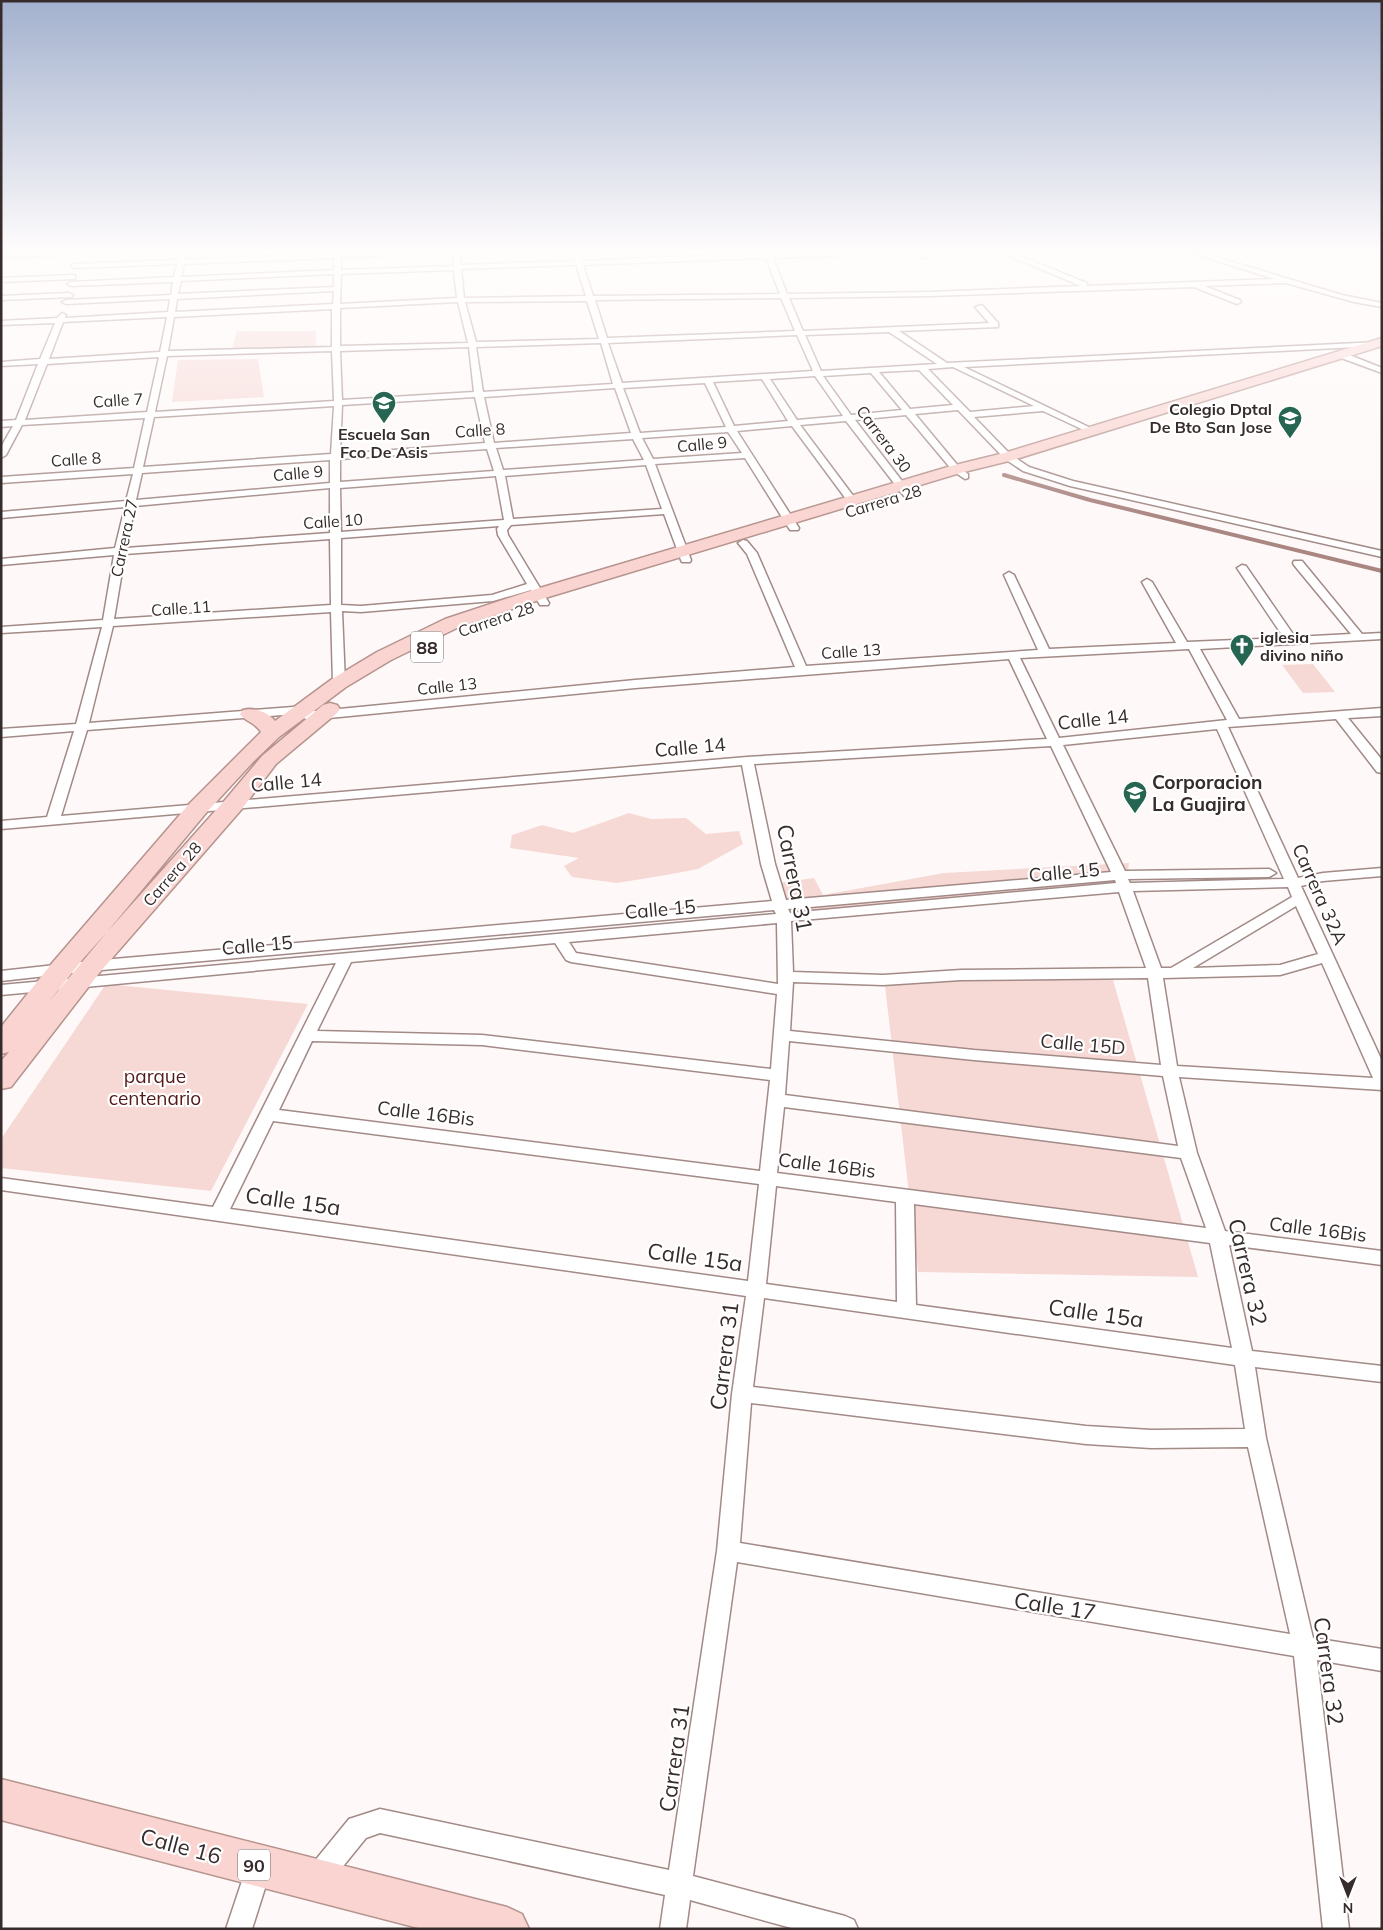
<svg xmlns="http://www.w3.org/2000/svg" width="1383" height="1930" viewBox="0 0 1383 1930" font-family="Mulish,sans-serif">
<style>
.green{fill:#f6d8d5}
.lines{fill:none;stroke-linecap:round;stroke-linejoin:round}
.stream{stroke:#aa8682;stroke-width:4}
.minor-casing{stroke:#a28a87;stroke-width:3}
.trunk-casing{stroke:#b5938e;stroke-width:3}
.minor{fill:#fff;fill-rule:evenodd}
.trunk{fill:#fad4d0;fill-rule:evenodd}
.labels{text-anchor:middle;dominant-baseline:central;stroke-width:4.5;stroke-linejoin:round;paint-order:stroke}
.far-street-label{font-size:16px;fill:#362c2b;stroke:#fff}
.far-poi-label{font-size:16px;font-weight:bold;fill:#362c2b;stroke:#fff;text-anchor:end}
.shield{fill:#fff;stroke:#726b6b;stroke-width:1}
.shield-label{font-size:18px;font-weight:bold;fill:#362c2b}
.street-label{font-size:19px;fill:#362c2b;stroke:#fff}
.poi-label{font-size:19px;font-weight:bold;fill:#362c2b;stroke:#fff;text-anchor:start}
.park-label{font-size:19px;fill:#531a18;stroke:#fff}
.near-street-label{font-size:22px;fill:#362c2b;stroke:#fff}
</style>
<rect width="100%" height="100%" fill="#fef9f8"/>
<g class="green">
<polygon points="237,331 316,331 316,348 231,352"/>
<polygon points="258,359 264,397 172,402 178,360"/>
<polygon points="1313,664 1335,692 1303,693 1282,665"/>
<polygon points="629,813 651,819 686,818 706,834 739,831 743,844 698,869 666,875 617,883 572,877 564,866 579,858 510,848 512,835 542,825 573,833"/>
<polygon points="1129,863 1127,881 850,911 789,913 770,884 814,878 823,895 944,873"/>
<polygon points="884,977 1113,980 1198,1277 918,1272"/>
<polygon points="106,984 308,1004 211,1191 1,1168 1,1139"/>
</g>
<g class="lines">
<polyline class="stream" points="1004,475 1090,500 1382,571"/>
<defs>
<g id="minor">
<polygon points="1,253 68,253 65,255 1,257"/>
<path d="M179 253H185L184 260 334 253H402L399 255 341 257V270L454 266 453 253H459L461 265 575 261 573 253H579L582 261 765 253H852L849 255 773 258 787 294 930 292 1081 286 1003 253H1012L1087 283V286L1274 279 1193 253H1203L1342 295 1382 303V307L1354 302 1286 283 1204 286 1240 300 1241 302 1237 304 1194 287 930 296 789 298 803 331 989 323 975 307 982 305 998 323V327L899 331 947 363 1379 342 1380 344 1376 346 964 367 1097 431 1096 433H1090L1043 411 974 417 1011 455 1029 467 1073 481 1382 551V557L1070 486 1023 471 1005 459 958 410 915 414 959 467 968 474V478L965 479 953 471 906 415 855 420 912 494 907 497 904 496 846 421 800 425 857 501 852 504 849 503 792 426 737 431 799 528 798 530H790L745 458 655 464 691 560 690 562H682L681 560 664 514 511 525 507 530 508 535 549 603 548 605H540L531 590 493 601 361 612 342 611 345 683 339 687 333 683 331 612 113 626 89 723 306 706 310 707 311 711H319L635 680 795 667 747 554 738 543 743 540 747 541 757 553 806 666 1038 650 1004 575 1009 572 1014 575 1049 649 1176 643 1142 582 1147 579 1152 582 1187 642 1284 638 1237 568 1242 565 1246 566 1295 637 1351 634 1294 565 1293 563 1294 561H1302L1362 634 1382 633V639L1200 649 1239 719 1382 708V716L1348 718 1382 760V773L1377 772 1336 719 1228 727 1298 878 1323 873 1382 868V876L1323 881 1301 886 1382 1061V1090L1179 1077 1197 1153 1225 1231 1382 1251V1265L1229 1245 1252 1351 1382 1366V1382L1255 1367 1266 1438 1313 1638 1382 1649V1671L1317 1660 1349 1929H1323L1294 1656 737 1562 693 1876 845 1916 854 1920 858 1929H795L690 1900 686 1929H660L665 1895 380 1833 366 1838 327 1886 318 1890 309 1886 305 1877 309 1868 349 1819 380 1809 669 1870 717 1551 732 1394 746 1296 1 1190V1178L213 1207 336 963 1 995V985L776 914 774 910 91 971 1 981V971L91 961 772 901 761 864 742 765 1 829V821L47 817 74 731 1 737V729L76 724 102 627 1 633V627L103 620 114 555 1 565V559L115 548 125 507 1 518V512L126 501 133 474 1 483V477L134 468 145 418 22 425 6 455 1 458V447L13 426 1 427V421L16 420 38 364 1 366V362L40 359 55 323 1 325V321L57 318 62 313 66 315 65 318 168 312 170 299 66 304 62 302 66 300 171 295 173 282 71 286 67 284 71 282 174 277 177 264 74 268 71 266 74 264 177 260ZM334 258V270L181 277 184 264ZM766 258 780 294 593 296 583 265ZM576 265 586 296 464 298 461 269ZM454 270 457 298 340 304 341 274ZM334 274V287L178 294 181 281ZM334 291 333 304 175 312 177 299ZM781 298 795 331 607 338 595 300ZM587 301 599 339 476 342 465 302ZM458 302 468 343 340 346V308ZM332 309V347L168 351 174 317ZM167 317 160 352 49 359 63 322ZM889 332 937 364 821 371 805 335ZM797 335 813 371 622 383 608 343ZM601 343 613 384 483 392 476 347ZM469 347 474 392 342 400 340 351ZM332 351 334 401 155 412 167 356ZM159 357 147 412 25 420 47 364ZM953 367 1034 406 970 412 928 369ZM919 370 953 405 910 409 879 372ZM871 373 902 410 851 415 823 376ZM815 376 843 416 797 420 770 379ZM762 379 788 421 734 426 713 382ZM705 383 726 427 640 433 623 388ZM615 388 631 433 494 443 484 397ZM475 397 485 443 340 454 342 405ZM334 406 331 454 143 467 154 417ZM728 432 742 453 653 459 642 438ZM633 439 644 460 503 470 496 448ZM487 449 494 471 340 482V459ZM330 460V483L136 500 142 473ZM646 465 662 509 513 519 505 476ZM496 476 504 520 341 532 340 488ZM330 488V533L126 548 135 506ZM499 526 497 529 498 535 527 584 492 595 361 606 341 605V538ZM330 539 331 605 114 619 125 554ZM1189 649 1227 720 1059 738 1020 658ZM1009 659 1047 739 747 757 61 816 87 730 295 714 306 719H319L635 688ZM1217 729 1284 879 1130 883 1128 879 1269 877 1276 873 1269 869 1125 871 1063 745ZM1051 746 1111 872 786 900 775 864 754 764ZM1115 880 1116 883 790 913 788 909ZM1288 887 1292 897 1171 968H1161L1133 891ZM1119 892 1146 968 961 970 883 975 793 972 791 921ZM1296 906 1318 954 1280 965 1193 968ZM777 923 778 984 576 953 569 942ZM555 943 566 960 571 962 777 994 771 1069 482 1035 317 1031 351 962ZM1322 963 1373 1078 1177 1066 1163 978 1280 975ZM1148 978 1161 1065 974 1050 790 1031 793 982 883 985 961 980ZM312 1041 482 1045 770 1080 760 1171 279 1110ZM789 1041 974 1060 1163 1076 1178 1146 785 1095ZM784 1107 1181 1158 1206 1228 777 1173ZM273 1121 759 1184 748 1281 230 1209ZM776 1186 896 1202 897 1302 766 1284ZM914 1204 1210 1243 1232 1348 916 1305ZM764 1298 1235 1365 1245 1429 1151 1430 1086 1426 753 1387ZM751 1403 1086 1444 1151 1448 1248 1447 1290 1634 740 1543Z"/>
<polygon points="915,253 922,253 927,257 922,258"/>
<polygon points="72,275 75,275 75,279 1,282 1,278"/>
<polygon points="69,293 73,295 72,297 1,300 1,296"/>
<polygon points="1336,352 1342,352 1382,368 1382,373 1336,356"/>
<polygon points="259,1853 268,1857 272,1866 252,1929 226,1929 250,1857"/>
</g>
<g id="trunk">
<path d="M1382 338V346L1013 460 960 473 545 598 459 627 391 660 346 687 279 737 253 762 206 813 48 1003 82 960 225 800 262 756 323 705 330 703 337 705 340 709 337 713 276 764 241 810 100 972 11 1087 1 1089V1061L9 1052 1 1054V1027L53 962 190 803 261 732C256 723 246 722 240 714L243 710C254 707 268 712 275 721L332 679 377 652 445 619 533 590 951 466 1004 453Z"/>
<polygon points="1,1779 507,1907 522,1914 529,1929 422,1929 1,1820"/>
</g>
</defs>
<use href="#minor" class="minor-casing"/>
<use href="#trunk" class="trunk-casing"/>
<use href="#minor" class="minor"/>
<use href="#trunk" class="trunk"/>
</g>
<linearGradient id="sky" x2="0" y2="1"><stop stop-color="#a3b1ce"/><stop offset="0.48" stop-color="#fffcfc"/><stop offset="1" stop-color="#fffcfc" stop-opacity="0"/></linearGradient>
<rect width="1383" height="523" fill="url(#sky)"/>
<defs>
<symbol id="school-pin" viewBox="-11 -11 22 30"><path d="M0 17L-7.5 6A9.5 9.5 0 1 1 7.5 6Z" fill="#266552" stroke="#fff"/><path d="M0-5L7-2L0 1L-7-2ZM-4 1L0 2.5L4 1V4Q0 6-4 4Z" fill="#fff"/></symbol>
<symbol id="church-pin" viewBox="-11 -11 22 30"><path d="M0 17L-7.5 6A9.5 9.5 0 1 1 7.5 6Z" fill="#266552" stroke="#fff"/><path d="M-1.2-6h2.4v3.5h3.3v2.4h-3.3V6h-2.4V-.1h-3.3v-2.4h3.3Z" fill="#fff"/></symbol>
</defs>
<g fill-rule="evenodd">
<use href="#school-pin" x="370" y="389" width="28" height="38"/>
<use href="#school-pin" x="1276" y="404" width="28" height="38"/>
<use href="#church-pin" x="1228" y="632" width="28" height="38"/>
<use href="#school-pin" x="1121" y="779" width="28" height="38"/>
</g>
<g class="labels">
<g class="far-street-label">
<text transform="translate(118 400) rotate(-4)">Calle 7</text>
<text transform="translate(480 430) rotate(-4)">Calle 8</text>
<text transform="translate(884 439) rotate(53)">Carrera 30</text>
<text transform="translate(702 444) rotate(-5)">Calle 9</text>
<text transform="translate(76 459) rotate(-4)">Calle 8</text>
<text transform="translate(298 473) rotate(-5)">Calle 9</text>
<text transform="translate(883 501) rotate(-17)">Carrera 28</text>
<text transform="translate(333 521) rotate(-4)">Calle 10</text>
<text transform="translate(124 538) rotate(-78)">Carrera 27</text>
<text transform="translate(181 608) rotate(-4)">Calle 11</text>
<text transform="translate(496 619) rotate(-19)">Carrera 28</text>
<text transform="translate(851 651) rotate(-4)">Calle 13</text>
<text transform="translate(447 686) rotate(-6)">Calle 13</text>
<text transform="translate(172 874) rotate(-49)">Carrera 28</text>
</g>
<g class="far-poi-label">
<text x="1272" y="409">Colegio Dptal<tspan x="1272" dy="18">De Bto San Jose</tspan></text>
<text x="384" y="434" text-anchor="middle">Escuela San<tspan x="384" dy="18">Fco De Asis</tspan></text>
<text x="1260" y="637" text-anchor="start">iglesia<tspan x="1260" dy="18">divino niño</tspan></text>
</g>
<g class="shield">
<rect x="411" y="631.5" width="32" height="31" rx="4"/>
<rect x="238" y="1849.5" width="32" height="31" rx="4"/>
</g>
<g class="shield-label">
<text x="427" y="647">88</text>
<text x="254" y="1865">90</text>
</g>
<g class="street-label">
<text transform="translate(1093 719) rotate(-6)">Calle 14</text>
<text transform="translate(690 747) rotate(-5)">Calle 14</text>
<text transform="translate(286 782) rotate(-5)">Calle 14</text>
<text transform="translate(1064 872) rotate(-5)">Calle 15</text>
<text transform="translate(1320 894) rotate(66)">Carrera 32A</text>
<text transform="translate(660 909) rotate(-5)">Calle 15</text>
<text transform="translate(257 945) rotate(-5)">Calle 15</text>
<text transform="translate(1083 1044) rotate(5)">Calle 15D</text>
<text transform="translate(426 1113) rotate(7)">Calle 16Bis</text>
<text transform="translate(827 1165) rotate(7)">Calle 16Bis</text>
<text transform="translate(1318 1229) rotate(7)">Calle 16Bis</text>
</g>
<g class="poi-label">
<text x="1152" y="782">Corporacion<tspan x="1152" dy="22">La Guajira</tspan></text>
</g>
<g class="park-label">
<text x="155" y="1076">parque<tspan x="155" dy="22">centenario</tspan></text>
</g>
<g class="near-street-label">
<text transform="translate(795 878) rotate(79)">Carrera 31</text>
<text transform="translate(293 1201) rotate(8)">Calle 15a</text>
<text transform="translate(695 1257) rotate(8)">Calle 15a</text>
<text transform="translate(1248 1272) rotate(77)">Carrera 32</text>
<text transform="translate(1096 1313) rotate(8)">Calle 15a</text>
<text transform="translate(724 1356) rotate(-83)">Carrera 31</text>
<text transform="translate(1055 1606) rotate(9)">Calle 17</text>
<text transform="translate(1329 1671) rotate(82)">Carrera 32</text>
<text transform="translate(674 1758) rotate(-82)">Carrera 31</text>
<text transform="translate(181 1846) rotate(15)">Calle 16</text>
</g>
</g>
<rect width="1383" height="1930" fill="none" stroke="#362c2b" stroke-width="5"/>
<g transform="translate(1348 1895) rotate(180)" stroke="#ffffff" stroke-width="4" paint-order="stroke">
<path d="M0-4L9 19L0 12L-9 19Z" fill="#362c2b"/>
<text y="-8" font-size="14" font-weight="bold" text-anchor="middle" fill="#362c2b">N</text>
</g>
</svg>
